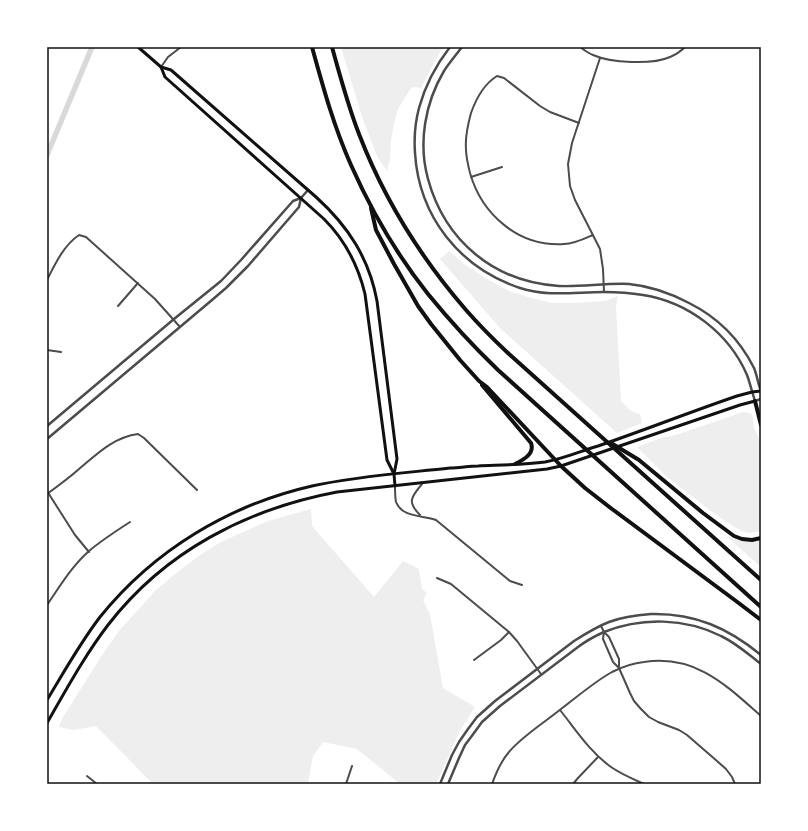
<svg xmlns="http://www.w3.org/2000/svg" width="808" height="831" viewBox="0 0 808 831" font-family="'Noto Sans',sans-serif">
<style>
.green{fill:#eee}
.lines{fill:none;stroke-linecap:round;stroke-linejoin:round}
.canal{stroke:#d9d9d9;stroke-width:5.5}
.minor{stroke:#4c4c4c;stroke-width:2}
.tertiary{stroke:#4c4c4c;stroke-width:2.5}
.secondary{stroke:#111;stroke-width:3}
.motorway{stroke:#111;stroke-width:4}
.neatline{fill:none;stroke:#111;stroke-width:1.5}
</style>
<rect width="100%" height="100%" fill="#fff"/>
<g class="green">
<polygon points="341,47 443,47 436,59 421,88 415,87 411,88 398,109 394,123 391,141 390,160 387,171 377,156 363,120"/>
<path d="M449 251 464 264 485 278 509 291 528 297 551 303H575L606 301 618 296 616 307 621 401C628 408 630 412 640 414L642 423 617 433 500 328 440 259Z"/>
<polygon points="743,412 750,413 752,415 753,417 753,421 754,427 761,445 761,531 757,532 749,533 741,531 727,522 711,511 666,476 637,447 661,438 676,435"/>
<polygon points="311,509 312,526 374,597 403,561 419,569 422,589 427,593 423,600 430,614 443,688 475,707 460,731 436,784 400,784 357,749 323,742 321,745 313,756 308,784 153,784 96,726 74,730 59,727 63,717 104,652 119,631 156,590 175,574 200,555 221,542 268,521"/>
<path d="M726 536C738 540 748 543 761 541V567Z"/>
</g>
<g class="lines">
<polyline class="canal" points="47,155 92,47"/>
<g class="minor">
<path d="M580 47C584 50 588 53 593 55 611 63 652 65 670 57 675 55 681 51 685 47"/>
<polyline points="600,58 572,143 568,164 570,186 575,200 600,249 603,269 604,292"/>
<polyline points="161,67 168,57 181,47"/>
<path d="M579 123 550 112 540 106 504 78 497 76C484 84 476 99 471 113 468 124 465 137 466 149 466 157 468 165 470 173 482 215 519 247 564 244 574 244 584 239 593 235"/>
<polyline points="471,177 502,167"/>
<path d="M47 280C55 264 64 245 79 235L86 237 155 299 180 327"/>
<polyline points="118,306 138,283"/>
<polyline points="47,350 61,352"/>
<path d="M395 486C395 491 395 497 396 502 402 518 423 515 436 520L510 581 522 585"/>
<polyline points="47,491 75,535 89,552"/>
<path d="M47 494C58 486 69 478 79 469 97 454 114 437 138 434L144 438 197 490"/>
<path d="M420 515C407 502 411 497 422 484"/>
<polyline points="437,578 451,584 509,632 517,641 541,674"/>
<path d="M47 605C60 586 72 566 89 551 102 540 116 531 130 522"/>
<polyline points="601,626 604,632 609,637 619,659 619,667"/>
<polyline points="604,632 603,639 613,662 619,668 630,693 634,701 641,709 649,717 658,722 679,730 687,735 717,761 726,769 732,777 735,784"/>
<polyline points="474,660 501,640 509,632"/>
<path d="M560 710C576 730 590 752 611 767 621 774 633 779 644 784"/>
<polyline points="87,776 97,784"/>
<polyline points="346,784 352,766"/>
<path d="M492 784C496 773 501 761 509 752 521 737 545 722 561 709 577 697 594 682 612 672 622 667 634 663 644 662 695 654 726 685 761 716"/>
<polyline points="573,784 578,778 598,757"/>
</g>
<g class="tertiary">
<path d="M450 47C436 65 425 86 419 108 415 123 414 139 415 153 419 217 460 268 520 288 548 297 575 292 604 292 617 292 631 293 643 295 688 302 729 333 747 375 750 383 752 392 755 401L761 399"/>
<path d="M462 47C456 55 449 63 444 71 425 103 418 143 428 179 445 241 494 282 559 286 582 287 605 283 629 284 650 286 670 293 689 303 717 317 740 340 754 368 757 375 758 384 761 391"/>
<polyline points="47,426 174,319 221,281 241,260 293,201 301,198 308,190"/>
<polyline points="47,439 212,300 226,288 248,266 299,207 301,198"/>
<path d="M440 784 452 755 459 742 468 729 477 717 495 701 574 641C585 634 596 627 609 622 622 617 637 615 651 614 695 613 728 628 761 655"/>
<path d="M448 784 459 758 465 745 474 733 482 722 500 706 578 647C586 641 595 636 604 632 642 617 685 618 721 636 736 643 748 654 761 664"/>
</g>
<g class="secondary">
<path d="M138 47 161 67 171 70 316 197C348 226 369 258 377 301L397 459 394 474 395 486"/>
<path d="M161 67 165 77 324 219C345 240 358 265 365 294L387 460 394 474"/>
<path d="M47 700C64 672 80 643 100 617 154 550 229 505 312 486 357 476 405 473 450 468 459 468 469 466 478 466 500 465 523 465 545 462 563 459 581 451 598 446 645 430 690 412 737 396L752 392 761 391V392"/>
<path d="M47 723C66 690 85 655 108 625 165 551 247 509 337 492L547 469 561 466 740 405 755 401"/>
</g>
<g class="motorway">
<path d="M312 47C323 87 334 127 351 165 371 210 397 255 428 294 450 321 473 346 498 370L761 607"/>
<path d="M332 47C340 76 348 106 359 134 384 199 421 258 466 310 480 326 494 340 509 354L761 580"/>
<polyline points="371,208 376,230 394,264 418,306 431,324 460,360 479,381 487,387 561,466 585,488 612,509 736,601 761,620"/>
<path d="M482 385 531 443C535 454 523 460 515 464"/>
<polyline points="755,401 761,425"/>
<polyline points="611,443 639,460 703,513 734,536 742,539 752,540 761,538"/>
</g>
</g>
<rect width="808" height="831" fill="none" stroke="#ffffff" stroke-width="96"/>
<rect x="48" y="48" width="712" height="735" class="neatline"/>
</svg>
